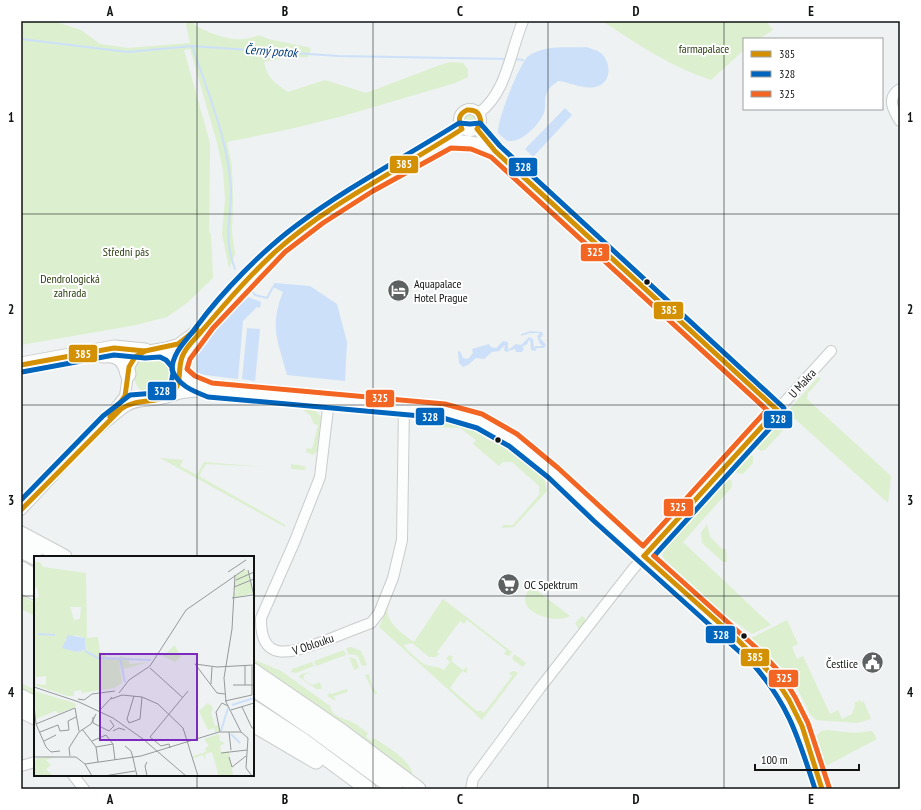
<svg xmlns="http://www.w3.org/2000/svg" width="921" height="810" viewBox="0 0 921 810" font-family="'PT Sans Narrow',sans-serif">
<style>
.green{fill:#dcefce}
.water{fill:#cde0f9}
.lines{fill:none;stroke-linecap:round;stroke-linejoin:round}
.stream{stroke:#cde0f9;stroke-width:2}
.minor-casing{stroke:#cacccc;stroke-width:12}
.highway-casing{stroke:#cacccc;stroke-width:17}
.minor{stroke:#fcfdfd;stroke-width:10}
.highway{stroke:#fcfdfd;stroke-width:15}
.bus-1-casing{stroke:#fff;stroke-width:8}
.bus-2-casing{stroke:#fff;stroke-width:8}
.bus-3-casing{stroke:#fff;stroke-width:8}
.bus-1{stroke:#d49003;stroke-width:5}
.bus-2{stroke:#0065bd;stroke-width:5}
.bus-3{stroke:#f26522;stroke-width:5}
.grid{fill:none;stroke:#111313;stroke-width:1;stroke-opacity:0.55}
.bus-dot{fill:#111313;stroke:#fff;stroke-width:1.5}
.labels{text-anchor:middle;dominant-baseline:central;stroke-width:4;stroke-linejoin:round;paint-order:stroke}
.park-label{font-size:12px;fill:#2a3e10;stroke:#fff}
.poi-label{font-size:12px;fill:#111313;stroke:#fff;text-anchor:start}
.street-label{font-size:12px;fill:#111313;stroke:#fff}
.water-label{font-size:13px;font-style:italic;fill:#013c7c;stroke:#fff}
.inset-river{fill:none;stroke:#cde0f9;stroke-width:2}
.inset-road{fill:none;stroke:#969999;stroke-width:1}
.view{fill:#7b2cbf;fill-opacity:0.15;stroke:#7b2cbf;stroke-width:2}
.inset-edge{fill:none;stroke:#111313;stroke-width:2}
.line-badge{stroke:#fff;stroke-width:1.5}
.badge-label{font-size:11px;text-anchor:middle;font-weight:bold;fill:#fff}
.neatline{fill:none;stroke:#111313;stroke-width:1.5}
.grid-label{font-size:13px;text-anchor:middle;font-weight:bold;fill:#111313}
</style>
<rect width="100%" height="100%" fill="#eef2f2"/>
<g class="green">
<path d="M21 21H53L81 30 100 44 128 48 190 43 186 25 188 21C193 21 194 25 198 27 217 37 240 44 259 35L268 39 311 48 308 57 283 58 264 62C267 78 275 83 288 92L325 80 366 93 440 65 450 62 463 63 468 69V77L455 83 343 116 290 129 227 142 232 167 233 200 232 233 235 254 229 268 222 234 225 199 223 170 217 143 190 49 184 50 210 143 209 231 211 235 213 278 187 303 167 317 136 325 21 345Z"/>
<path d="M602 21H766L773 30 759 39H744V50L711 80C671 67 637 44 602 21Z"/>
<circle cx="470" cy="120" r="5.5"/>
<circle cx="154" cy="375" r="20"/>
<polygon points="818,377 821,379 808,393 807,399 891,476 888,503 794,418 765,450 761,451 756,447"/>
<polygon points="303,408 314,409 321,417 317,451 313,455 306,452 307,448 312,449 318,425 314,424 310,415 303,410"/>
<path d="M422 419C439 422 459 423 474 431 484 435 488 443 499 442L544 478 547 491 514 527 501 528 504 525H513L539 495V486L512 462H503L499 466 473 444 476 440 460 428 434 427Z"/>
<polygon points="748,454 753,456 753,463 743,474 737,473 735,469"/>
<polygon points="160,458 183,460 180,466 197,475 204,462 267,467 206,464 199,476 275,519 285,525 285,527"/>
<polygon points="291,464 305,466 305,470 291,469"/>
<path d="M727 478 732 481 731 488 683 542 771 625 752 634 725 615 665 560C660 554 663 548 668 543Z"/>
<polygon points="707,524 710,537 722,549 726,549 727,562 723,562 702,543 701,533"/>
<path d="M532 587 536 590 570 616C552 626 508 608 532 587Z"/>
<polygon points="21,595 35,603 35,616 21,609"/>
<path d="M443 599 512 652 509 656 504 654 506 650 467 620 464 624 460 621 437 652 439 654 436 657H429L412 643 403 645C410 652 417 660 426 665 433 668 436 665 444 670L450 662 446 658 450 655 453 657 451 661 463 670 467 667V673L462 671 450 688 478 712 480 710 484 713 512 676 509 673 514 671 518 673 482 720 379 627 388 607C385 623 402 633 414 642Z"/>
<polygon points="582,616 585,618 585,623 580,631 575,623"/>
<polygon points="787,620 798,644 792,647 797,659 803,656 830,714 838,710 842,719 852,714 855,706 854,703 860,700 862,703 863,700 871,719 857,723 816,720 810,714 797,688 782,668 751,638"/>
<polygon points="351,647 361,651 367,665 362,666 357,655 348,654 346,648"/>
<polygon points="344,650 346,655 316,666 314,661"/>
<polygon points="514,654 526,663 523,667 512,659"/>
<polygon points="349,657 356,659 359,668 354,670"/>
<path d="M253 659 281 671 330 706C332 717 343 718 352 722 357 724 363 730 368 733L366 737 372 741 374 738C388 748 409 758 413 775L253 663Z"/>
<polygon points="312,662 314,666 296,673 291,672 292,669"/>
<polygon points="305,673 312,673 305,674 303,679 312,685 320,682 322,689 316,689 299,677 300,675"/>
<polygon points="369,674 372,686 377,693 375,695 365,675"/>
<polygon points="21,683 35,690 35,699 21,692"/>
<polygon points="347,689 348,692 334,696 336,701 327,696 330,692 331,694"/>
<polygon points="827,730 854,733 872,731 877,739 826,766 817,736 821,731"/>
</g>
<g class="water">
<path d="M586 47C591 49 597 50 601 53 611 62 612 81 598 86 586 91 570 82 558 81 553 85 548 88 546 95 544 101 546 107 544 113 539 125 519 146 506 140 503 138 501 135 498 133 497 120 518 68 527 57 544 44 567 48 586 47Z"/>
<polygon points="565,108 572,115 533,157 525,149"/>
<path d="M274 283 310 286 337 304 347 342 345 381 287 375C278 341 269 327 283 292L273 287Z"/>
<polygon points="248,297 261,302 260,308 257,307 243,321 238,379 197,374 198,349 233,310"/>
<polygon points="247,328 260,329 255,381 242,379"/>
<polygon points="531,331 542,332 543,335 540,338 546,345 544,348 537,348 535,351 531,350 530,339 527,344 522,347 524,349 522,352 516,352 515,349 506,352 504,350 505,345 499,351 492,352 484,359 476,358 468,365 463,367 459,363 458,352 460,351 463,358 468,359 473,353 472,349 489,344 491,347 496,348 503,341 508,342 508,350 516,344 521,345 529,337 533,339 534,349 535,346 543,346 540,344 537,336 540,333 530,333 521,336 521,334"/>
</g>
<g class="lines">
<g class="stream">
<polyline points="21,39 128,52 192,46 338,56 508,59"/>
<path d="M192 46C205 84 221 123 228 163 229 172 231 181 231 190 231 221 223 237 235 269"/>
<polyline points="514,59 523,60"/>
<polyline points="249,287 255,295 267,298 273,287"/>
</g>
<defs>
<g id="minor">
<path d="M900 89C886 98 893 110 900 121"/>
<circle cx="470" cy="120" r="11"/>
<path d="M479 113C507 92 510 52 523 21"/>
<polyline points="477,129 495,151 777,410"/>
<path d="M445 143C461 138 477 141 491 149"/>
<path d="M179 368C182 349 198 340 207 324 236 292 265 258 300 231 351 193 409 165 462 129"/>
<polyline points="179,370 186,379 208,389"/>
<polyline points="165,398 182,393 210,390 444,411 480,421 513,440 554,473 599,516 736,638 770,673 789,700 802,726 822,789"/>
<path d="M329 400 320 477 294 543 261 618C260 665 292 652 322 642 338 636 354 629 371 623L379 613 393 578 402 540 404 406"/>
<polyline points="114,410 125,396 129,367 135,357 145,351 164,348 178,344 201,327"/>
<path d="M21 510C54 476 87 435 125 407 141 395 163 407 175 389 186 374 176 353 158 349"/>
<polyline points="21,766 35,762"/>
<polyline points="73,775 84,789"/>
<polyline points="471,789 473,779 540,688 633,569 831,351"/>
</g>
<g id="highway">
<path d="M103 355C117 353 125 359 128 374"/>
<polyline points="21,365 114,348 145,351"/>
<polyline points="21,534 64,557"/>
<polyline points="21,550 35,557"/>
<polyline points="21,569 35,577"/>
<polyline points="21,585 35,592"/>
<polyline points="253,671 342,732 418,789"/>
<polyline points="253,688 312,728 395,789"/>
<polyline points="21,697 35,704"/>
<polyline points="253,708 302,740 368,789"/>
<polyline points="21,710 35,717"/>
<polyline points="253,724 316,761"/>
</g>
</defs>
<use href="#minor" class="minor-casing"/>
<use href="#highway" class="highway-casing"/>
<use href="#minor" class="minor"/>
<use href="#highway" class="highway"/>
<defs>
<g id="bus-1">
<polyline points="21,365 114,348 145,351"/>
<polyline points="110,417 125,396 129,367 135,357 145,351 178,344 197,329"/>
<path d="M21 510 121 409C138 397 159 405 172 393 184 382 176 365 184 353 188 345 195 339 201 332 225 304 248 277 275 252 330 202 400 170 462 129 458 121 458 114 467 110 477 109 480 114 481 123L477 129 495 151 777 410"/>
<polyline points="644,556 736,638 775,678 789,700 802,726 822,789"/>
<polyline points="644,556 777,410"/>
</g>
<g id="bus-2">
<polyline points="21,500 103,416 130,395 156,393 165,390 171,384 173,373 172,367 166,360 160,357 145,358 114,355 22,372"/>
<path d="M654 556 782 415 784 408 500 146 480 123 470 124 459 123C405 157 348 187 297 225 263 250 222 292 197 326 188 339 172 352 172 370 179 386 193 391 208 397L443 418 477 428 509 446 549 478 594 521 752 663C789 705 798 737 815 789"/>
</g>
<g id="bus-3">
<polygon points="451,148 471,149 491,157 767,410 643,546 558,468 517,434 482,414 445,404 212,383 195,376 187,369 190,359 213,328 285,252 323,223 373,191"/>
<polyline points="654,556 762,653 781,674 795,697 808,723 829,787"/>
</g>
</defs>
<use href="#bus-1" class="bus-1-casing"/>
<use href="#bus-2" class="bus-2-casing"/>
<use href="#bus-3" class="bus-3-casing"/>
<use href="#bus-1" class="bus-1"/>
<use href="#bus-2" class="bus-2"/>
<use href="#bus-3" class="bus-3"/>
</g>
<path class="grid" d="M197 21V557M373 21V789M548 21V789M724 21V789M21 214H900M21 405H900M21 596H35M253 596H900M197 775V789"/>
<defs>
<symbol id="hotel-disc" viewBox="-11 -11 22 22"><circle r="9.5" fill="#5e6161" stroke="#fff"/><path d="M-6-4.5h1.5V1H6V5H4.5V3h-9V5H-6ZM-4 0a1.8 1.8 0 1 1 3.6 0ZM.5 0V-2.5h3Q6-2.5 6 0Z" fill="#fff"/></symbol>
<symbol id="supermarket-disc" viewBox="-11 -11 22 22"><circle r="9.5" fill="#5e6161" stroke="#fff"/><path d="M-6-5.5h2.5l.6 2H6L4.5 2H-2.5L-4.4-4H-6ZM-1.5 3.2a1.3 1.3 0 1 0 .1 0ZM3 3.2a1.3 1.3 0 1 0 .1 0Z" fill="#fff"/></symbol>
<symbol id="civic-disc" viewBox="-11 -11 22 22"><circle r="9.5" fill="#5e6161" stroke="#fff"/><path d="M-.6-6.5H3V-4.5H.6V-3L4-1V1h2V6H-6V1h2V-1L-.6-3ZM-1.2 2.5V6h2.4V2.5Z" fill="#fff"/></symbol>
</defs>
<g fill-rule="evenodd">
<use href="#hotel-disc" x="386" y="278" width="25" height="25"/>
<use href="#supermarket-disc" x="496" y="572" width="25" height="25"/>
<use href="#civic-disc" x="860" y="650" width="25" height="25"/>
</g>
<g class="bus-dot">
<circle cx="647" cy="282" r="3.5"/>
<circle cx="498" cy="440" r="3.5"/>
<circle cx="744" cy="636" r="3.5"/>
</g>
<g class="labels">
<g class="park-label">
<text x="704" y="48">farmapalace</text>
<text x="126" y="251">Střední pás</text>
<text x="70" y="278">Dendrologická<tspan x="70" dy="14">zahrada</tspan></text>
</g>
<g class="poi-label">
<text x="414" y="283">Aquapalace<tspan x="414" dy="14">Hotel Prague</tspan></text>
<text x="524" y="584">OC Spektrum</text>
<text x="858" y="663" text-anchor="end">Čestlice</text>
</g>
<g class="street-label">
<text transform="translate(802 383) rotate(-48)">U Makra</text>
<text transform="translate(313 644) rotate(-19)">V Oblouku</text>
</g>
<g class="water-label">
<text transform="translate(271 51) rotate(4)">Černý potok</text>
</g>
</g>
<g transform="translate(34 556)">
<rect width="220" height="220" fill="#eef2f2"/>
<path d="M0 6H6L9 11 52 17 53 82 64 81 66 96 71 97V100L76 103H85L86 100 99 103 94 105 96 108 115 106 90 113V126L89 116 85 103 88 127 80 132 48 137 47 134 40 135V140H34L0 129V42L5 41 3 31 0 32ZM36 51H47L46 63 40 64ZM42 79 51 82 53 94 42 96 31 92V84ZM12 120V129L2 128V121ZM209 14 213 15 217 24 206 29 217 25 219 37 200 42V37L205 36H202V33L200 35V31L206 30 202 27 203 30H200L202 20ZM141 89 147 101 141 106 129 100ZM0 135 37 146 42 148 41 151 23 158 24 156 21 155 2 163ZM174 147 179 152 177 157 181 170 185 169V175L181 176 180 172 174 174 165 155ZM185 178 186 185 191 187 186 190 187 197 195 195 199 220H185L178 196 171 198 172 205 169 199 160 202 159 200 172 196 171 192 175 190 170 183ZM22 201 12 204 17 209 12 213 19 220H0V207L4 202Z" fill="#dcefce" fill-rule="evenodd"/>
<path d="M34 79 51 82 52 94 42 96 28 92Z" fill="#cde0f9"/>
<path class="inset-river" d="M4 78 21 79M51 95 64 102 117 104M86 103 91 126M198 149 220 142M187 175 194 152M197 178 206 187"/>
<path class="inset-road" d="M214 14 220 40M194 16 212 4M201 19 198 73 190 122 192 146 207 176M202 24 220 16M200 31 220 23M198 42 219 39M116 110 152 54 211 13M211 110V129M116 112 148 141M177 128 178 111M199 129H219M0 131 45 146 79 162 109 183 152 220M85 137 95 124 116 110M191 138 183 137 161 108 183 111 220 109M100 140 93 163 95 167 106 163 108 141M44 143 50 144 58 138 81 135M77 143 88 139 108 141 124 148 149 172 164 220M191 145 218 139V110M0 149 2 168 12 191 17 196 26 195M208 151 218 172H220M67 153 78 141M197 154 220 147M59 161V167L75 175 80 170 76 164M2 168 41 152 45 175M48 173 62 191 64 206M79 175 85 172 91 174M6 176 24 169 26 175 35 174 34 165 42 161M186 176 182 156 188 147 194 150M195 176 197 194M214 182 212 212 218 220M10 185 22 179M58 185 72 179 79 188 81 204M91 190 97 195 99 202M62 191 79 188M136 192 135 188 127 190 116 181 154 135M187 197 213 194M36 200 35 192 45 176 57 168 62 158M0 201H42L51 208 58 220M195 201 198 211 212 200M99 202 103 220M51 208 107 200 185 176H207L214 182M70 220 101 215M113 220 111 210 113 206"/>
<path class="view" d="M66 98H163V184H66Z"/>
<rect width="220" height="220" class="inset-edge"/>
</g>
<g class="line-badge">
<rect x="389" y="155" width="30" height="19" rx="4" fill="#d49003"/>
<rect x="508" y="157" width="30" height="20" rx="4" fill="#0065bd"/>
<rect x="580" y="243" width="30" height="19" rx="4" fill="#f26522"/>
<rect x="653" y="301" width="31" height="19" rx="4" fill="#d49003"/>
<rect x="68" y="344" width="30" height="19" rx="4" fill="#d49003"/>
<rect x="147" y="381" width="30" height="20" rx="4" fill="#0065bd"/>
<rect x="365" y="389" width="30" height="19" rx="4" fill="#f26522"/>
<rect x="415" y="407" width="30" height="19" rx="4" fill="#0065bd"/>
<rect x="763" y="410" width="30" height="19" rx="4" fill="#0065bd"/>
<rect x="663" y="498" width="31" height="19" rx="4" fill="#f26522"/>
<rect x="705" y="625" width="31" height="19" rx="4" fill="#0065bd"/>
<rect x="740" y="648" width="30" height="19" rx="4" fill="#d49003"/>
<rect x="768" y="669" width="31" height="19" rx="4" fill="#f26522"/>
</g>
<g class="badge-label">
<text x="404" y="168">385</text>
<text x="523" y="171">328</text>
<text x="595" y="256">325</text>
<text x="669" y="314">385</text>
<text x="83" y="358">385</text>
<text x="162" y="395">328</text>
<text x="380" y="402">325</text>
<text x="430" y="421">328</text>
<text x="778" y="423">328</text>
<text x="678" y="511">325</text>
<text x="721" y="639">328</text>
<text x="755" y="661">385</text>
<text x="784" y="682">325</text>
</g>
<rect width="921" height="810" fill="none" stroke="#ffffff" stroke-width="44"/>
<rect x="743" y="38" width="140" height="72" fill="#ffffff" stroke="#a0a1a1"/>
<rect x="751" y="51" width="20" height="6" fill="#d49003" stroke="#a0a1a1"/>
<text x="779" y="58" font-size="12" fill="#111313">385</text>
<rect x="751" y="71" width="20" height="6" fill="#0065bd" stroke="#a0a1a1"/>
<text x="779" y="78" font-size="12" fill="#111313">328</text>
<rect x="751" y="91" width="20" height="6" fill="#f26522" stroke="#a0a1a1"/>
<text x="779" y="98" font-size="12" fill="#111313">325</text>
<path d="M755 764v6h104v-6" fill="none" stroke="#111313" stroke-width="2"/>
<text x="761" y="764" font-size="12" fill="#111313" stroke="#ffffff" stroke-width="3" paint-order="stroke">100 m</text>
<rect x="22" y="22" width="877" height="766" class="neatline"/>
<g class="grid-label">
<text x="110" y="16">A</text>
<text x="285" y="16">B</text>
<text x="460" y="16">C</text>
<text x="636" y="16">D</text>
<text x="811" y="16">E</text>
<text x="11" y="122">1</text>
<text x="910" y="122">1</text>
<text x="11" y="314">2</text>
<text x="910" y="314">2</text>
<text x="11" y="505">3</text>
<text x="910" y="505">3</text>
<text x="11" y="697">4</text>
<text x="910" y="697">4</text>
<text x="110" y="804">A</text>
<text x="285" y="804">B</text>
<text x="460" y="804">C</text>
<text x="636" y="804">D</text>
<text x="811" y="804">E</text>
</g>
</svg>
